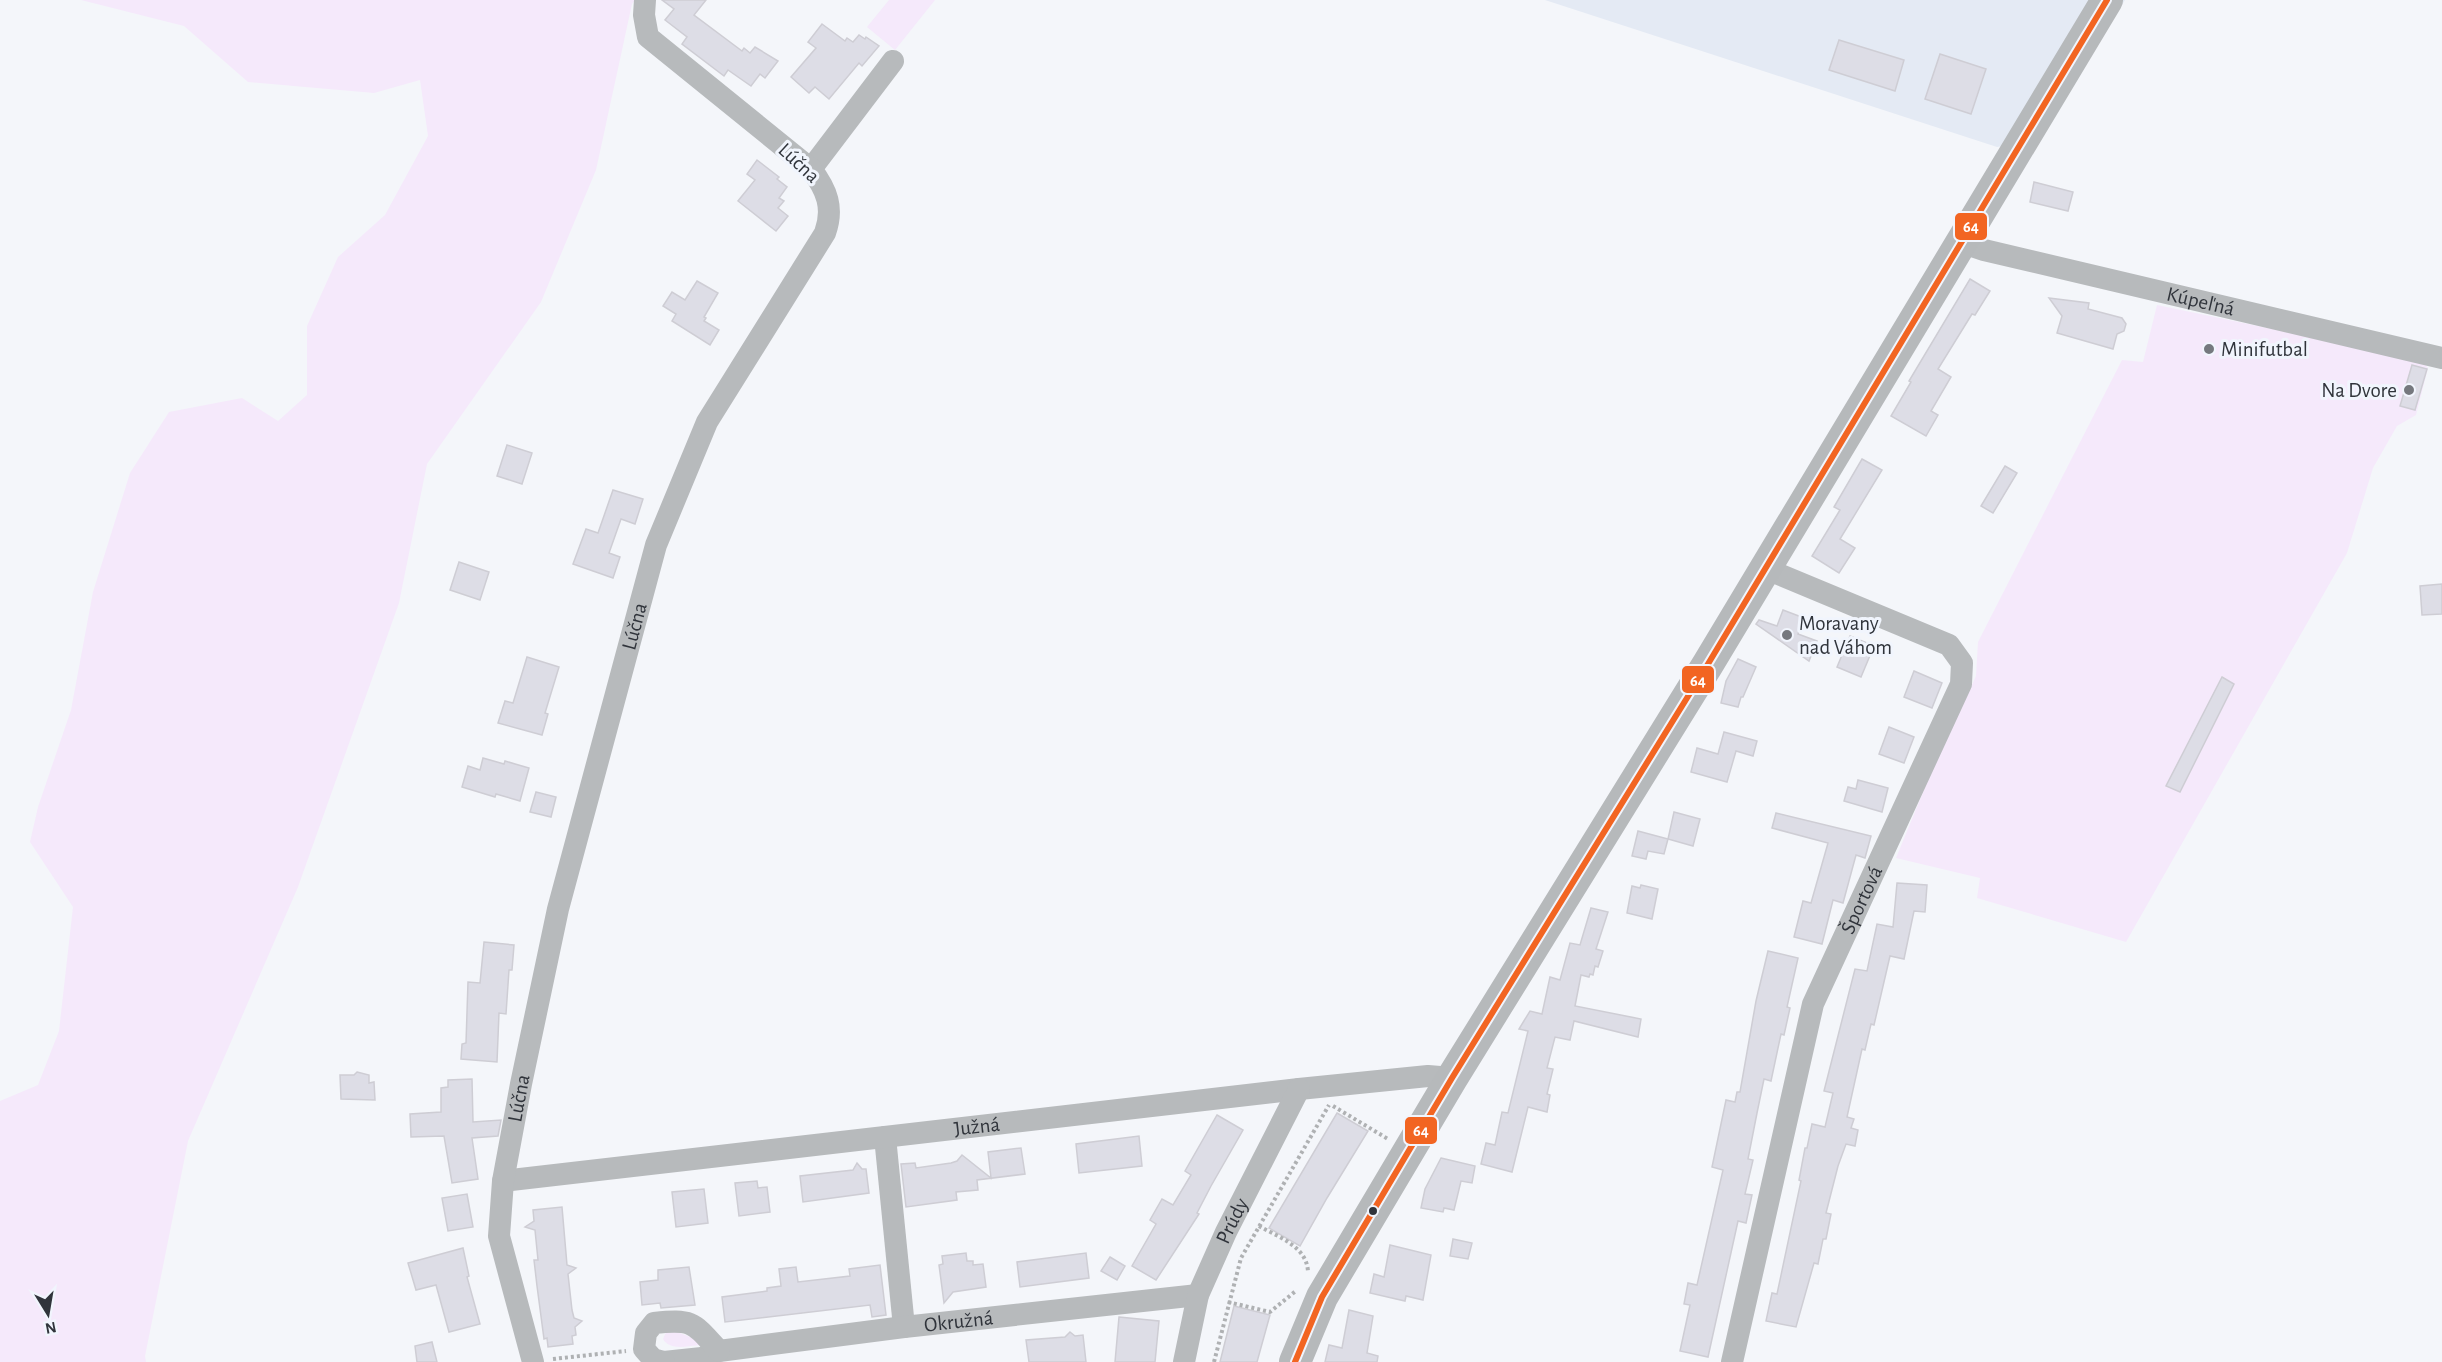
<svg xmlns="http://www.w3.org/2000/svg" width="2442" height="1362" viewBox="0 0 2442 1362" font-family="'Alegreya Sans',sans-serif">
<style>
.built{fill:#e4eaf4}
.green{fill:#f5e9fb}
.building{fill:#dddde6;stroke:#cecdd4;stroke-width:1.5}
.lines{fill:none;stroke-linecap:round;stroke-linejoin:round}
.path{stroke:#afb1b3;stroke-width:4;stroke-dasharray:3 3;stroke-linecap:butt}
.street{stroke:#b7babc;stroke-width:22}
.secondary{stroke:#b6b9bb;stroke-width:32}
.bus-1-casing{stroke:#f1f5fd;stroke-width:10}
.bus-1{stroke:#f26522;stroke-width:6}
.poi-dot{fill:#75787e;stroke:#f1f5fd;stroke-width:2}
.bus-dot{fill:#30343b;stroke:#f1f5fd;stroke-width:2}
.labels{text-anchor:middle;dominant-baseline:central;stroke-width:6;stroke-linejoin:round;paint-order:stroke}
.street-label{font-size:21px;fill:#30343b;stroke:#f1f5fd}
.poi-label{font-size:21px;fill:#30343b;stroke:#f1f5fd;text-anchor:start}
.line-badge{stroke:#f1f5fd;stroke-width:2}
.badge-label{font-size:16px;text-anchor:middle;font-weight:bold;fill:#fff}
</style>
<rect width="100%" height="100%" fill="#f4f6fa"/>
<polygon class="built" points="1545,0 2125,0 2037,140 1997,147"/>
<g class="green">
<polygon points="81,0 635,0 632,4 596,170 541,302 427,464 399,603 298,887 188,1141 145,1356 146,1362 0,1362 0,1101 38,1085 59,1031 73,907 30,842 38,807 71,710 93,592 130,473 169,412 242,398 278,421 307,395 307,326 338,257 385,215 428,136 420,80 374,93 248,82 184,26"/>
<polygon points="889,0 935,0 895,50 867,27"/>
<polygon points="2157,305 2421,360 2428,368 2416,415 2397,426 2373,468 2347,553 2126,942 1977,898 1980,878 1896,858 1926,785 1976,676 1978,642 2122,360 2143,362"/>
<path d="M667 1330 675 1331 700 1341V1345C687 1346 670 1351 663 1339Z"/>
</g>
<g class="building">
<polygon points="662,0 706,0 694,15 742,51 744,48 750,53 755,47 778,61 765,78 760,74 751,86 728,70 724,76 682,44 687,37 665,20 674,9"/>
<polygon points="822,24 845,41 847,38 853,42 859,35 865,39 866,37 879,46 862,66 859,63 829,99 815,87 809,93 791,77 816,48 808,42"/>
<polygon points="1839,40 1904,60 1895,91 1829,70"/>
<polygon points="1940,54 1986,69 1971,114 1925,99"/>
<polygon points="757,160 779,177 777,179 787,187 779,198 784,201 778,208 788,216 776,231 738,201 755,180 747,174"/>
<polygon points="2034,182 2073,192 2068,211 2030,202"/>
<polygon points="1970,279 1990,291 1975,315 1972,314 1938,369 1951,377 1931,411 1938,415 1926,436 1891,416 1911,382 1909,381"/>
<polygon points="697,281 718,293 704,317 706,318 704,321 719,330 710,345 672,321 676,314 663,306 672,292 685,300"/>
<polygon points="2049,298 2089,303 2088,309 2122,318 2126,324 2124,331 2117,334 2113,349 2057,333 2062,316"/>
<polygon points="2412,365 2427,369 2415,410 2400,406"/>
<polygon points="507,445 532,453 522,484 497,476"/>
<polygon points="1862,459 1882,470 1840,539 1855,548 1839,573 1812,556 1840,510 1834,507"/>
<polygon points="2005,466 2017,473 1993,513 1981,506"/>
<polygon points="613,490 643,499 635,524 621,519 609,553 620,557 613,578 573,564 586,529 598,533"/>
<polygon points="459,562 489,572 480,600 450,590"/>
<polygon points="2442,584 2442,614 2422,615 2420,586"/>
<polygon points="1783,610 1804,618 1798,634 1817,641 1809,661 1756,624 1759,620 1777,626"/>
<polygon points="1850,636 1874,646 1861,677 1837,667"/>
<polygon points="527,657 559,667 545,713 548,714 542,735 498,723 505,701 513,703"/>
<polygon points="1738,659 1756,667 1743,697 1741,697 1738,707 1721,703 1726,681"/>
<polygon points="1914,671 1942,683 1932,708 1904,697"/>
<polygon points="2222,677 2234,684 2180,792 2166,786"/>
<polygon points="1889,727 1914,737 1904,763 1879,754"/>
<polygon points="1724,732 1757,741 1753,756 1736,751 1727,782 1691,772 1697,748 1718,754"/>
<polygon points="483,758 504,764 505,761 529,768 520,801 496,794 495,797 462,787 468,766 480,770"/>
<polygon points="1858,780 1888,788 1882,812 1844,801 1848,787 1856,789"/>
<polygon points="536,792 556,797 551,817 530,812"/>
<polygon points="1674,812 1700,819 1693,846 1668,839"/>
<polygon points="1776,813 1871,836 1865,858 1856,855 1843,903 1833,900 1822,944 1794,937 1803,901 1811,903 1828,843 1772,828"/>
<polygon points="1638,831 1668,839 1664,854 1648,851 1646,859 1632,856"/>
<polygon points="1897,883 1927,885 1925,912 1914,911 1904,959 1890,956 1874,1025 1871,1024 1865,1050 1862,1049 1847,1117 1854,1119 1851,1128 1858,1130 1855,1146 1846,1144 1838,1166 1826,1213 1831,1214 1826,1239 1823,1239 1818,1264 1814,1263 1796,1327 1766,1321 1772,1293 1777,1294 1801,1181 1799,1180 1805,1148 1807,1148 1812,1124 1825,1127 1833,1093 1824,1091 1855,969 1867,971 1877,924 1893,927"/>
<polygon points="1641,885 1658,889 1652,919 1627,913 1632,886 1640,888"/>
<polygon points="1591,908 1608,912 1596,949 1603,951 1598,967 1595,966 1593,975 1590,974 1589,977 1581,975 1575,1006 1641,1019 1638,1037 1574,1021 1570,1040 1555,1037 1547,1068 1553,1069 1547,1094 1550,1095 1547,1112 1528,1107 1512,1172 1481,1164 1486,1143 1495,1145 1502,1112 1508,1113 1528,1031 1519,1029 1530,1011 1542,1014 1550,977 1560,980 1570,943 1580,945"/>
<polygon points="484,942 514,945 512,970 509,970 506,1014 499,1013 497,1062 461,1059 462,1044 466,1043 468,982 480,983"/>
<polygon points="1768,951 1798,958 1787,1007 1790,1008 1784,1035 1781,1034 1771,1081 1764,1079 1757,1113 1748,1159 1753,1160 1745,1194 1752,1195 1746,1223 1738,1221 1708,1357 1680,1351 1690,1305 1684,1304 1688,1283 1697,1285 1723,1170 1712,1167 1726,1100 1735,1102 1737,1092 1740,1092 1756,1001"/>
<polygon points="357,1072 369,1075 369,1083 374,1082 375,1100 341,1099 340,1075 354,1075"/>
<polygon points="472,1079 473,1122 501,1120 498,1136 472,1138 478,1179 452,1183 444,1136 411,1137 410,1114 441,1112 441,1088 448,1087 448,1080"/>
<polygon points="1337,1113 1368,1131 1327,1198 1300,1246 1269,1228"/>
<polygon points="1217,1115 1243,1130 1211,1186 1197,1213 1199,1214 1156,1280 1132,1266 1156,1224 1150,1220 1162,1199 1173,1205 1191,1175 1185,1171"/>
<polygon points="1139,1136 1142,1166 1079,1173 1076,1144"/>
<polygon points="1021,1148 1025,1174 977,1180 978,1190 956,1192 957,1200 906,1207 901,1164 915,1163 916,1168 951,1163 957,1161 962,1155 991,1178 988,1152"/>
<polygon points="1441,1158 1475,1166 1472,1183 1461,1181 1454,1210 1444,1208 1443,1212 1421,1208 1425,1189"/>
<polygon points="857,1163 862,1169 866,1169 869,1193 803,1202 800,1176 853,1170"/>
<polygon points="757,1181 758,1188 767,1187 770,1212 739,1216 735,1183"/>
<polygon points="704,1189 708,1223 676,1227 672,1192"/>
<polygon points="467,1194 473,1227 448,1231 442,1198"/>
<polygon points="562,1207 567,1265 576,1268 568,1274 572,1310 574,1318 582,1321 575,1327 576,1335 572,1336 573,1344 548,1347 547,1338 544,1339 537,1286 534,1260 538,1260 535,1230 525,1227 534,1221 533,1210"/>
<polygon points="1453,1239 1472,1243 1468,1259 1450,1256"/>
<polygon points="1390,1245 1431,1255 1423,1300 1406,1296 1405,1301 1370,1293 1374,1274 1384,1277"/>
<polygon points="463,1248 469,1276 467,1277 480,1324 449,1332 436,1285 416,1290 408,1263"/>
<polygon points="966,1253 967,1261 973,1261 973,1265 983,1264 986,1287 953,1292 944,1303 939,1265 943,1264 942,1256"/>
<polygon points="1086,1253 1089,1278 1020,1287 1017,1262"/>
<polygon points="1110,1257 1125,1266 1117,1280 1101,1271"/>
<polygon points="880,1265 886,1315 872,1317 870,1305 725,1322 722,1297 767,1291 767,1288 781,1286 779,1269 796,1267 798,1282 850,1276 849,1269"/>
<polygon points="689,1267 695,1305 661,1308 660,1303 642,1305 640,1282 658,1280 658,1270"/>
<polygon points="1234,1306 1270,1315 1257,1362 1220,1362"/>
<polygon points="1349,1310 1373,1316 1367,1353 1378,1356 1377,1362 1325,1362 1329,1345 1342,1348"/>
<polygon points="1119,1317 1159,1321 1155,1362 1115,1362"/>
<polygon points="1070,1332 1075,1336 1083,1335 1086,1362 1029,1362 1026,1340 1065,1337"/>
<polygon points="432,1342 437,1362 417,1362 415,1346"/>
</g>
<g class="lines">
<g class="path">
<polyline points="1333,1106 1388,1139"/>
<path d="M1259 1226C1278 1237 1307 1246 1308 1272"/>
<polyline points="1228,1302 1270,1312 1297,1290"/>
<polyline points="553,1359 626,1351"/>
<polyline points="1214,1362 1241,1258 1329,1105"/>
</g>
<g class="street">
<polyline points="811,169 893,61"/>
<path id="s1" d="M1960 242 1984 250 2442 358"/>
<polyline points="885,1137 904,1327"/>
<path id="s2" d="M503 1181 1299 1089 1428 1076 1452 1078"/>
<path id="s3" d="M533 1362 499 1236 503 1181 521 1084 558 909 656 545 707 422 825 233C834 208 827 190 811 169L648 37 644 15 645 0"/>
<path id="s4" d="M664 1362 702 1358 719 1351 904 1327 1198 1295"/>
<path d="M664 1362 653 1359 644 1349 646 1333 654 1323C693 1319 693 1322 719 1351"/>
<path id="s5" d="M1184 1362 1198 1295 1226 1232 1299 1089"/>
<path id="s6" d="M1732 1362 1813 1004 1961 684 1962 663 1949 645 1764 568"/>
</g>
<polyline class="secondary" points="1295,1362 1322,1297 1452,1078 1708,664 2107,0"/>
<defs>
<polyline id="bus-1" points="1295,1362 1322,1297 1452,1078 1708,664 2107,0"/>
</defs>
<use href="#bus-1" class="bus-1-casing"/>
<use href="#bus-1" class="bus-1"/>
</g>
<g class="poi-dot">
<circle cx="2209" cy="349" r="6"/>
<circle cx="2409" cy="390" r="6"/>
<circle cx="1787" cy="635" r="6"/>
</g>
<circle class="bus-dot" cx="1373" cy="1211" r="5"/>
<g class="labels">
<g class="street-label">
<text transform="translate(799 163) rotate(43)">Lúčna</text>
<text stroke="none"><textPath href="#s1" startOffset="248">Kúpeľná</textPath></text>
<text stroke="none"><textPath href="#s3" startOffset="756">Lúčna</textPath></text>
<text stroke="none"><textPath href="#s6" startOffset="482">Športová</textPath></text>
<text stroke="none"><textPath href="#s3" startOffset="270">Lúčna</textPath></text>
<text stroke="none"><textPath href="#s2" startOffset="477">Južná</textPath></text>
<text stroke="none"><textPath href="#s5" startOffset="150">Prúdy</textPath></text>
<text stroke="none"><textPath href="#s4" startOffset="298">Okružná</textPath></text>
</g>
<g class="poi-label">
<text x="2221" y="349">Minifutbal</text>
<text x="2397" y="390" text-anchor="end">Na Dvore</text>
<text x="1799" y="623">Moravany<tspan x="1799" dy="24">nad Váhom</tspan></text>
</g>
</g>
<g class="line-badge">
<rect x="1954" y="212" width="34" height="29" rx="6" fill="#f26522"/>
<rect x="1681" y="665" width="34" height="29" rx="6" fill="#f26522"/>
<rect x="1404" y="1116" width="34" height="29" rx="6" fill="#f26522"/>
</g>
<g class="badge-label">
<text x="1971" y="232">64</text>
<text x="1698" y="686">64</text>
<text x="1421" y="1136">64</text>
</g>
<g transform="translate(48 1314) rotate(169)" stroke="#f1f5fd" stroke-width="4.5" paint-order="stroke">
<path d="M0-4.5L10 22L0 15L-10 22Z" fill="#30343b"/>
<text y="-9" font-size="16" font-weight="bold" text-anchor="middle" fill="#30343b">N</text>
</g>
</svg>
